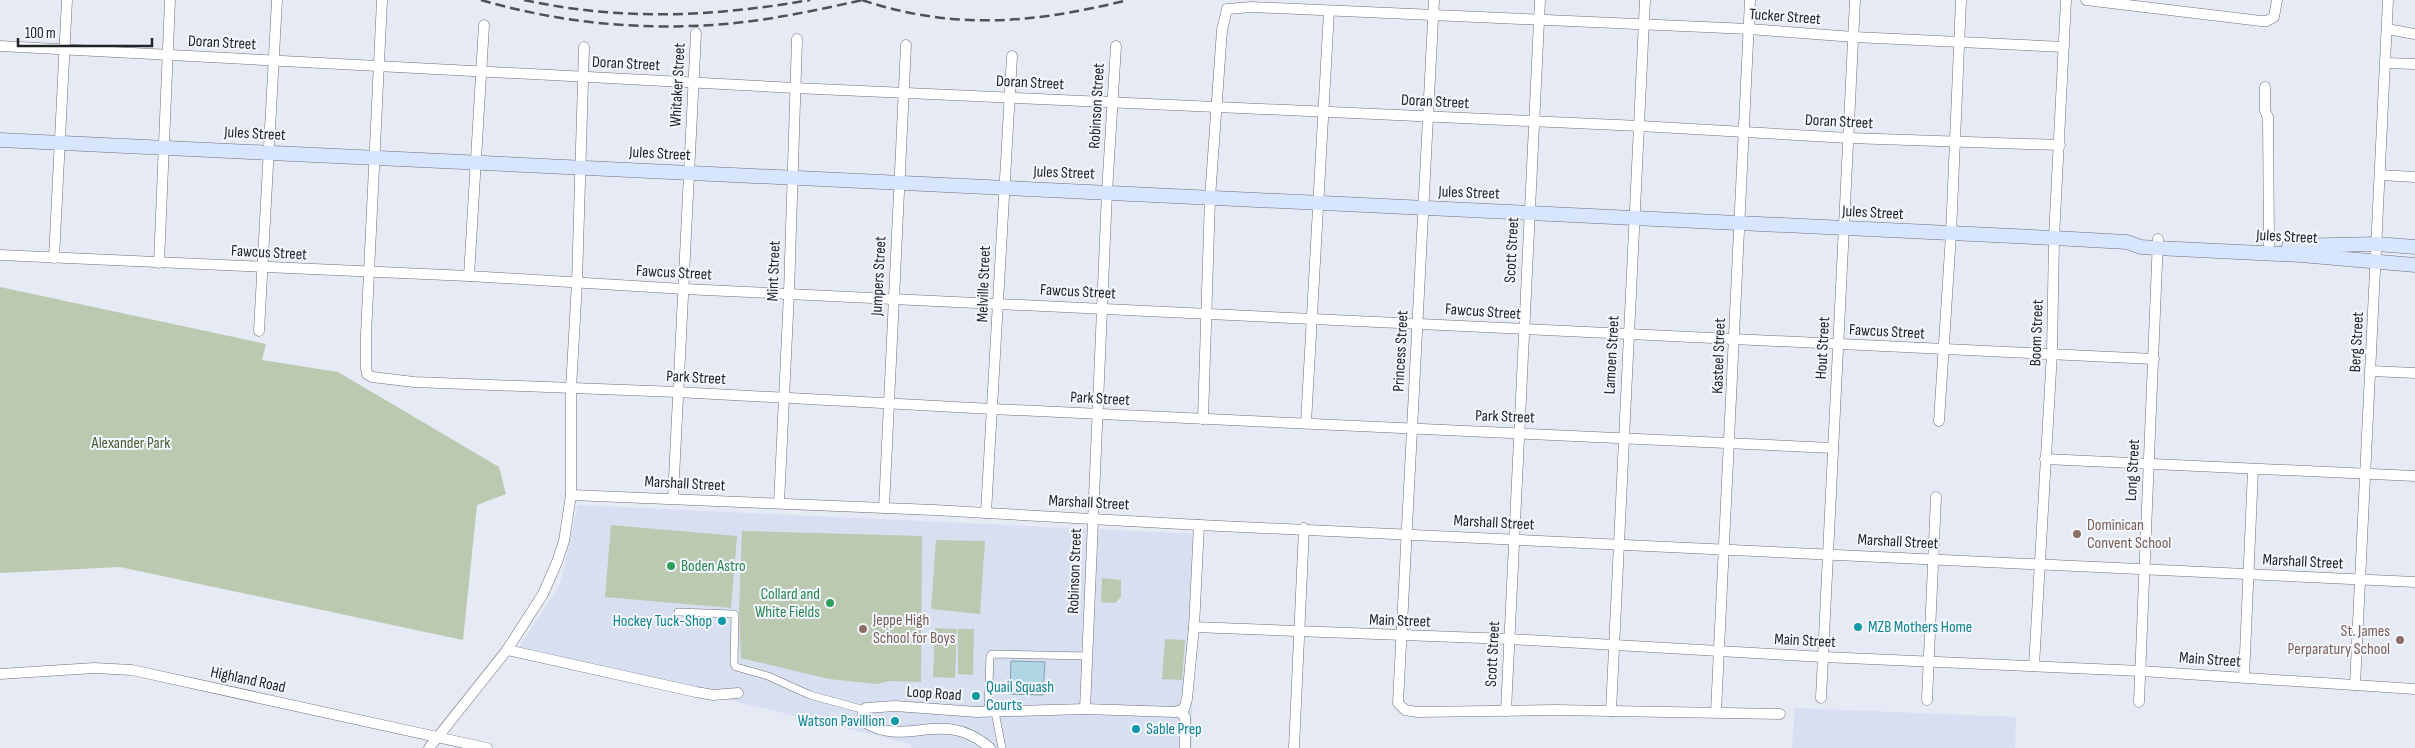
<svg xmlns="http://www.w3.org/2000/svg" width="2415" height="748" viewBox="0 0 2415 748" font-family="'Sofia Sans Condensed',sans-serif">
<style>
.built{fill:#d7dff1}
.green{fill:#bac9af}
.water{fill:#b0d6e4;stroke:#85a0ab}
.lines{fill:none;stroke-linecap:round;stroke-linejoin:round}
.pedestrian-casing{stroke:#6c707a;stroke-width:8}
.minor-casing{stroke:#6c707a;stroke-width:11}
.secondary-casing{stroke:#6c707a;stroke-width:15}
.pedestrian{stroke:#fff;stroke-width:7}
.minor{stroke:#fff;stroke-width:10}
.secondary{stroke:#d8e5fe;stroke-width:14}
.rail{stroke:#4e5156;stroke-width:2.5;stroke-dasharray:10 5;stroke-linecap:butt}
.education-dot{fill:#8d6e63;stroke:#f4f7fe;stroke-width:2}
.leisure-dot{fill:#2e9e5b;stroke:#f4f7fe;stroke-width:2}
.culture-dot{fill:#0f9aa8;stroke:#f4f7fe;stroke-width:2}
.labels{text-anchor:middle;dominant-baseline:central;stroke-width:4;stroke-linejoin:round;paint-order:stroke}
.street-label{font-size:16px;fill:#212327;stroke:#f4f7fe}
.park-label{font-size:16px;fill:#465f32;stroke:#f4f7fe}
.education-label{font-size:16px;fill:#785e54;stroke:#f4f7fe;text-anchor:start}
.leisure-label{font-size:16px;fill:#27864d;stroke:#f4f7fe;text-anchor:start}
.culture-label{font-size:16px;fill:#0d838f;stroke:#f4f7fe;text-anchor:start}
</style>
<rect width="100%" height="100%" fill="#e5eaf5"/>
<g class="built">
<polygon points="578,505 1199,534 1193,642 1192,748 911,748 911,744 518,649 560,584"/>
<polygon points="1795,708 2016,717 2015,748 1792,748"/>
</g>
<g class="green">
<polygon points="0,287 266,344 262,360 338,372 499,467 506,494 477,505 463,640 120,567 0,573"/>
<polygon points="611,525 737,536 731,608 605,597"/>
<polygon points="742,531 922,536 921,682 890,681 877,684 829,679 741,658 739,611"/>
<polygon points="936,540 985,541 980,614 931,609"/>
<polygon points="1102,578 1121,580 1121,597 1115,603 1101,602"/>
<polygon points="935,628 957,629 955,678 933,677"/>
<polygon points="958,629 974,629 973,675 958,674"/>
<polygon points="1165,639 1185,640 1182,680 1162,679"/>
</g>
<polygon class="water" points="1011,661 1045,662 1043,695 1010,694"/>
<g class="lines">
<defs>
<g id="pedestrian">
<polyline points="678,612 733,614 735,615 734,664 736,667 768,676 810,695 865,710"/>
<polyline points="988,712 990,656 992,654 1087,656"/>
<polyline points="995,712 1002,748"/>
</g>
<g id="minor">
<polyline points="382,0 366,335 366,368 367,374 372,377 414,382 677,392 992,409 1833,448"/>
<polyline points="1434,0 1398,703 1405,710 1417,712 1554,710 1780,714"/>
<polyline points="2086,0 2261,21 2267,21 2274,17 2277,0"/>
<polyline points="2387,29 2415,34"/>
<polyline points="0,46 795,88 1640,126 1849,138 2060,145"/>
<polyline points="2386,63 2415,64"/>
<polyline points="2265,87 2265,111 2268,117 2269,245"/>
<polyline points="2380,175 2415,177"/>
<polyline points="0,255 469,276 684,289 2154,359"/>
<polyline points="54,258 67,0"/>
<polyline points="159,263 170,0"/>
<polyline points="469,276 484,25"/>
<polyline points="259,331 277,0"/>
<polyline points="2371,371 2415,373"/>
<polyline points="1203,419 1210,198 1222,30 1227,9 1252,7 1749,29 1854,37 2064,47"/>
<polyline points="1939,421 1951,234 1961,0"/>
<polyline points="1306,423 1329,11"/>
<polyline points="2045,459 2415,476"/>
<polyline points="571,495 934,510 1199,525 2415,582"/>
<polyline points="673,498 696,33"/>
<polyline points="779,503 789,293 797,39"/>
<polyline points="884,508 906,45"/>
<polyline points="986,513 1012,56"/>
<polyline points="1194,627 1509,639 1824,657 2141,671 2415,689"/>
<polyline points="507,650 696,692 713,695 738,693"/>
<polyline points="2034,666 2052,353 2054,238 2066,0"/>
<polyline points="0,674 94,668 132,670 487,748"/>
<polyline points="2244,677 2253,470"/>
<polyline points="2355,685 2388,0"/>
<polyline points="1821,698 1855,0"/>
<polyline points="1927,700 1936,497"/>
<polyline points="2139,702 2158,239"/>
<polyline points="1085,709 1107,192 1116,46"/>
<polyline points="1179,711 1185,717 1185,748"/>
<polyline points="1506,711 1540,0"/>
<polyline points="1611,711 1645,0"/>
<polyline points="1716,712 1750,0"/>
<polyline points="429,748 507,650 543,594 557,562 564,541 571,495 571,389 577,282 584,47"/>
<path d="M990 748C943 707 908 748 866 723L863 714 866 708 895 706 977 712 1085 709 1175 712 1184 709 1187 699 1194 627 1199 525"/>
<polyline points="1294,748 1304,528"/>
</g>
<g id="secondary">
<polyline points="0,140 2054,238 2127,242 2141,247 2157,248 2301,255 2415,265"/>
<polyline points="2289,246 2377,244 2415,247"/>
</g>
</defs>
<use href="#pedestrian" class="pedestrian-casing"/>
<use href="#minor" class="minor-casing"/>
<use href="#secondary" class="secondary-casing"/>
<use href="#pedestrian" class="pedestrian"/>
<use href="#minor" class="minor"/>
<use href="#secondary" class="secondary"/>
<g class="rail">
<path d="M481 0C560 23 643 31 725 24 771 20 817 10 863 0"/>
<path d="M524 0C622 21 712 17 810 0"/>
<path d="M862 0C955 31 1035 23 1128 0"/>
</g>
</g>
<g class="education-dot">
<circle cx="2077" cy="534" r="5"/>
<circle cx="863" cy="629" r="5"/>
<circle cx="2400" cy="640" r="5"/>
</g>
<g class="leisure-dot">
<circle cx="671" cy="566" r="5"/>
<circle cx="830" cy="603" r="5"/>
</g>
<g class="culture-dot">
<circle cx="722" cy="621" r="5"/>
<circle cx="1858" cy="627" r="5"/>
<circle cx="976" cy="696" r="5"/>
<circle cx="895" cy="721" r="5"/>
<circle cx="1136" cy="729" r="5"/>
</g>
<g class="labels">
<g class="street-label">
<text transform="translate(1785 17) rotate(4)">Tucker Street</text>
<text transform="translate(222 43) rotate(3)">Doran Street</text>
<text transform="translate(626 64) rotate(3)">Doran Street</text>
<text transform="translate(1030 83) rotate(3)">Doran Street</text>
<text transform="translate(678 85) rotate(-87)">Whitaker Street</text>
<text transform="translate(1435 102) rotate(3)">Doran Street</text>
<text transform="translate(1097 106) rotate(-87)">Robinson Street</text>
<text transform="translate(1839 122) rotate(3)">Doran Street</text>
<text transform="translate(255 134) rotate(3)">Jules Street</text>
<text transform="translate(660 154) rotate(3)">Jules Street</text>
<text transform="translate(1064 173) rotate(2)">Jules Street</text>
<text transform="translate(1469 193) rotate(2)">Jules Street</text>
<text transform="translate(1873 213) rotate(3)">Jules Street</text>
<text transform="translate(2287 237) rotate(3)">Jules Street</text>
<text transform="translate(1512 250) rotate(-87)">Scott Street</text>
<text transform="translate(269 253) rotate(3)">Fawcus Street</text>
<text transform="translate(774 271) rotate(-88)">Mint Street</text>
<text transform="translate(674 273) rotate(3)">Fawcus Street</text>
<text transform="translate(879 276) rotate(-87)">Jumpers Street</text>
<text transform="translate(984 284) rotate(-88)">Melville Street</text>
<text transform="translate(1078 292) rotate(3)">Fawcus Street</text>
<text transform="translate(1483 312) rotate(4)">Fawcus Street</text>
<text transform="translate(1887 332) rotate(3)">Fawcus Street</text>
<text transform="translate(2037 333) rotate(-88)">Boom Street</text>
<text transform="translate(2357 342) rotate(-87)">Berg Street</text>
<text transform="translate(1823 348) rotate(-87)">Hout Street</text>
<text transform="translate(1401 351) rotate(-87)">Princess Street</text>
<text transform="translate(1612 355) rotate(-87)">Lamoen Street</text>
<text transform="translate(1719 356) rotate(-88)">Kasteel Street</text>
<text transform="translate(696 378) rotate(3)">Park Street</text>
<text transform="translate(1100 399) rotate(3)">Park Street</text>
<text transform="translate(1505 417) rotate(2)">Park Street</text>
<text transform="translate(2133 470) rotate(-87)">Long Street</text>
<text transform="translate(685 484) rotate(3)">Marshall Street</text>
<text transform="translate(1089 503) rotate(3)">Marshall Street</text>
<text transform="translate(1494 523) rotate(3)">Marshall Street</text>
<text transform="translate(1898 542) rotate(3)">Marshall Street</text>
<text transform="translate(2303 562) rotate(3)">Marshall Street</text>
<text transform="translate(1075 571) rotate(-88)">Robinson Street</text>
<text transform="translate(1400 621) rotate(2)">Main Street</text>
<text transform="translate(1805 641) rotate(3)">Main Street</text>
<text transform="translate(1493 654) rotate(-87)">Scott Street</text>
<text transform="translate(2210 660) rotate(4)">Main Street</text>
<text transform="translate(248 680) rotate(12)">Highland Road</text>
<text transform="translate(934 694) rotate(4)">Loop Road</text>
</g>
<g class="park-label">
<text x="131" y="443">Alexander Park</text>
</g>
<g class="education-label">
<text x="2087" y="525">Dominican<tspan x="2087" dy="18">Convent School</tspan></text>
<text x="873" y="620">Jeppe High<tspan x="873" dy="18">School for Boys</tspan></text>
<text x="2390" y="631" text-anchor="end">St. James<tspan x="2390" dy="18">Perparatury School</tspan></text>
</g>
<g class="leisure-label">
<text x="681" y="566">Boden Astro</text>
<text x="820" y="594" text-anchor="end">Collard and<tspan x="820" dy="18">White Fields</tspan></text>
</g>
<g class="culture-label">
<text x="712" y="621" text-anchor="end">Hockey Tuck-Shop</text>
<text x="1868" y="627">MZB Mothers Home</text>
<text x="986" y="687">Quail Squash<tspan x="986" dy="18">Courts</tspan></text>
<text x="885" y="721" text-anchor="end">Watson Pavillion</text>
<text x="1146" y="729">Sable Prep</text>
</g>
</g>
<path d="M18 38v8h134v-8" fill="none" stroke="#212327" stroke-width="2.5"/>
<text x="25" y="38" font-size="15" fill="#212327" stroke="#f4f7fe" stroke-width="4" paint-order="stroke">100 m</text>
</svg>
